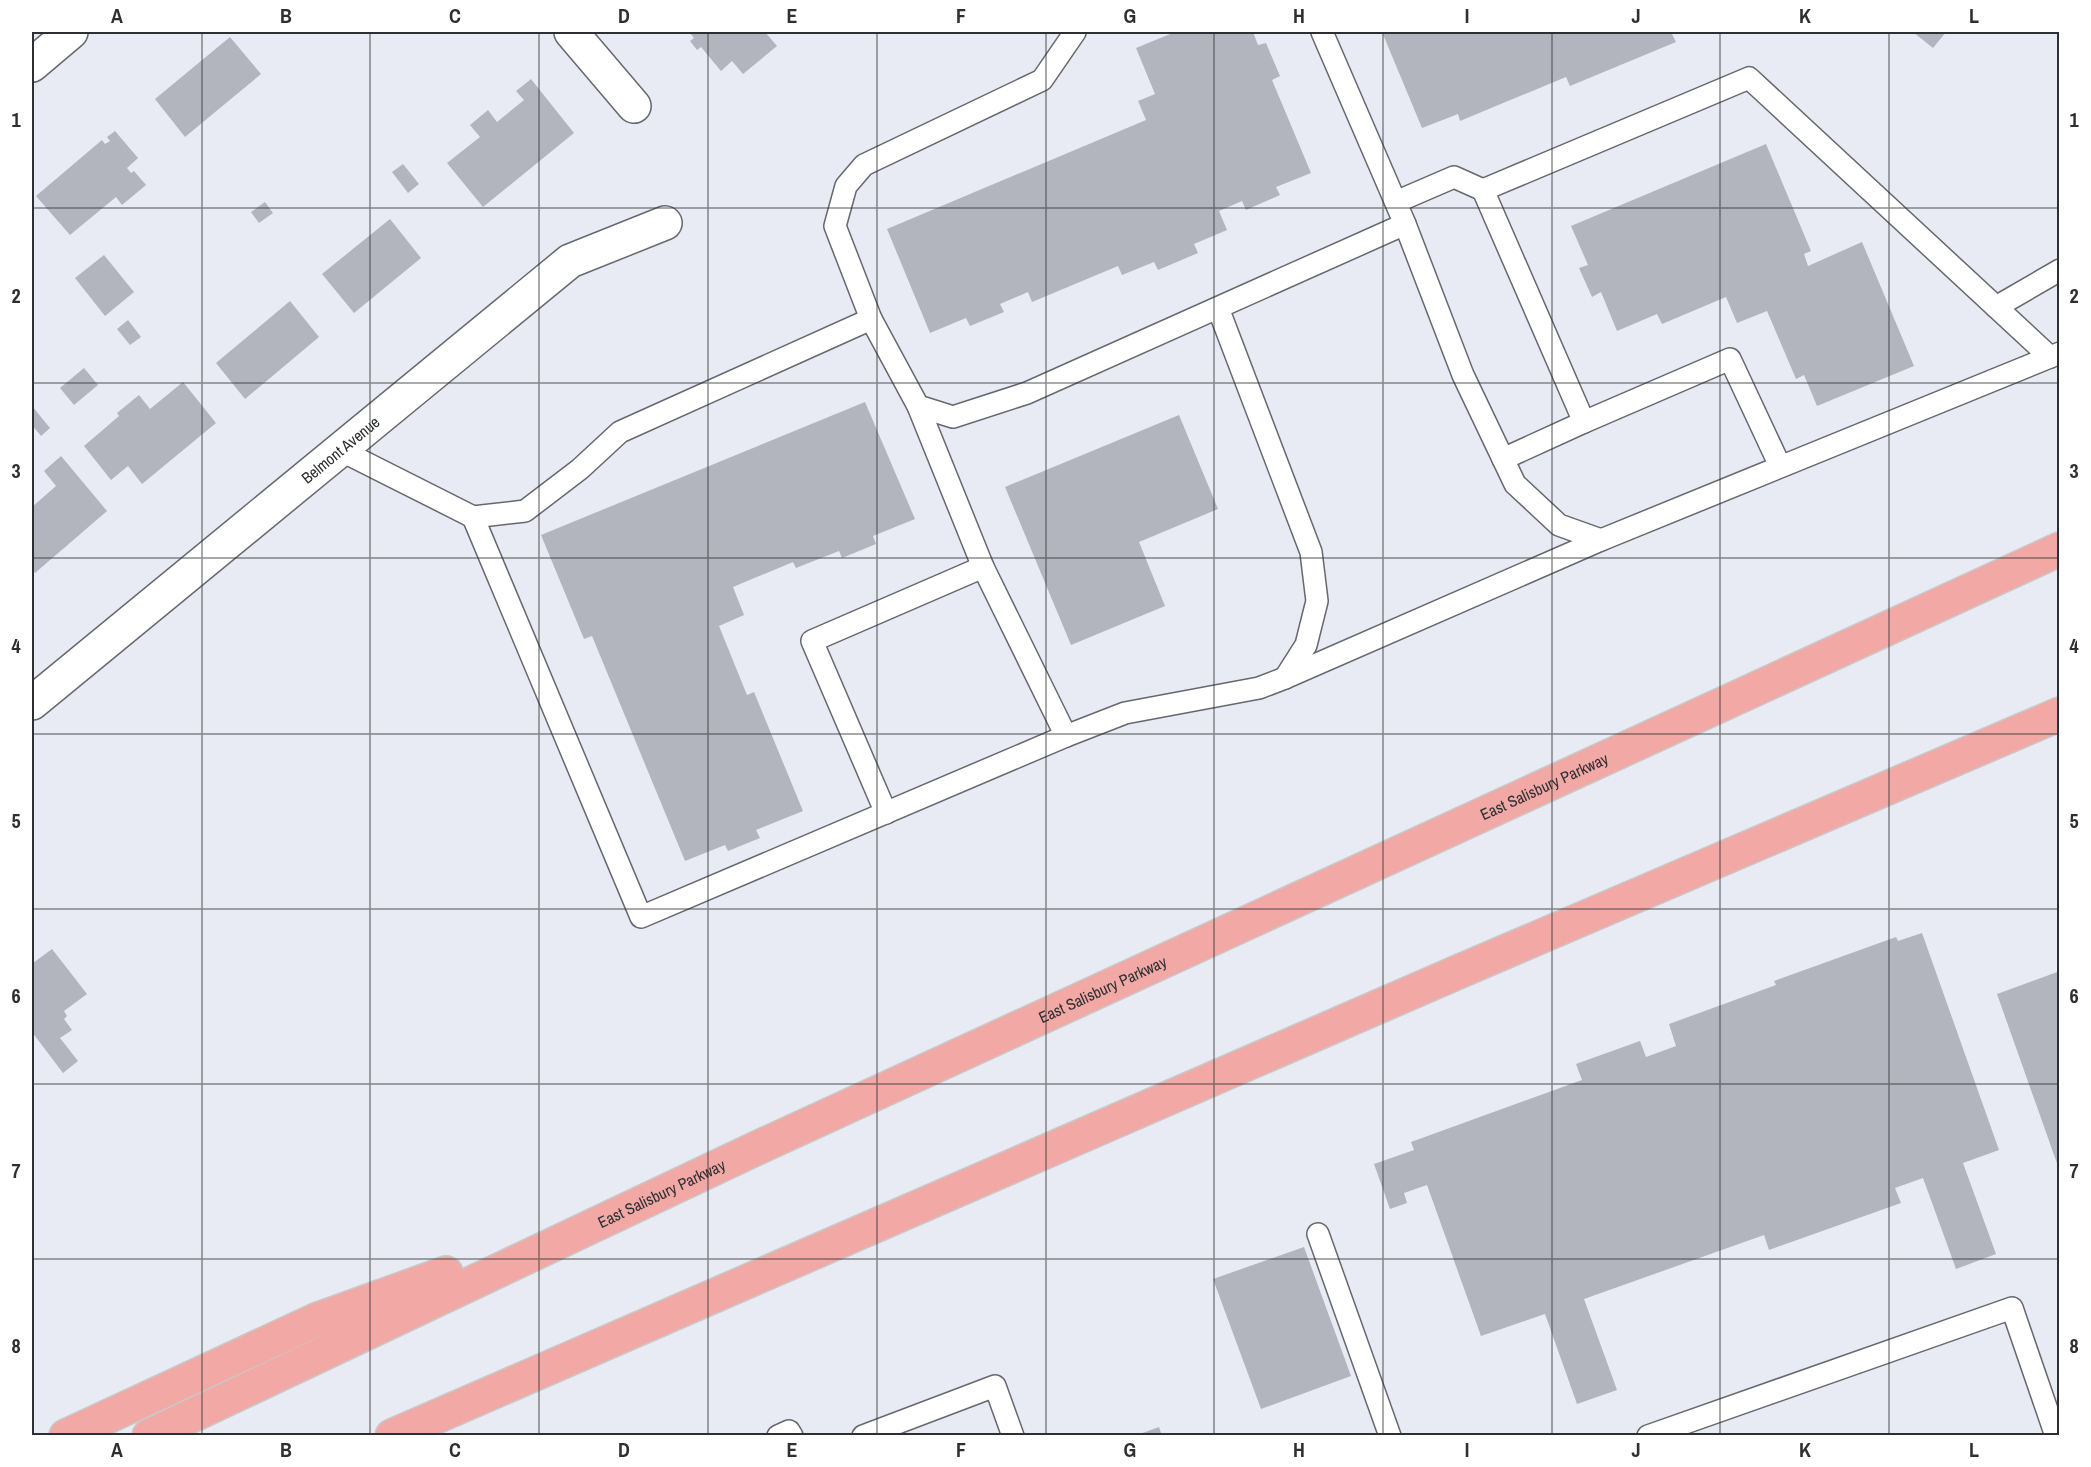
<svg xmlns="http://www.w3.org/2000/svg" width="2091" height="1467" viewBox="0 0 2091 1467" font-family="'Archivo Narrow',sans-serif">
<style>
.building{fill:#b2b5bd}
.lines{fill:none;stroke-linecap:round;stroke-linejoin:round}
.lane-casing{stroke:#66686f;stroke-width:24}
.street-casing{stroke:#66686f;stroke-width:36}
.primary-casing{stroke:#c9c9ca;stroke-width:36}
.lane{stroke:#fff;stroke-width:21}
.street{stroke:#fff;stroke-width:33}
.primary{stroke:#f2a8a4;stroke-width:33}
.grid{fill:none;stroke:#2e2f32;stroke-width:1.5;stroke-opacity:0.55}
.labels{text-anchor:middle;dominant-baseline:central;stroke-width:4.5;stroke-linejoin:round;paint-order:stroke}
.street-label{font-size:16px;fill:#2e2f32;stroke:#fff}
.neatline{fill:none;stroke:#2e2f32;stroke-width:2}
.grid-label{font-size:20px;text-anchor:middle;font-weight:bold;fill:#2e2f32}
</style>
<rect width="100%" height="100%" fill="#e8ebf4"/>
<g class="building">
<polygon points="689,32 765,32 777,46 743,74 732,61 721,71 701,47 697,50 690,41 694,38"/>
<polygon points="1175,32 1253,32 1258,45 1266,43 1280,76 1272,80 1311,173 1276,187 1280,195 1246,210 1242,201 1219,211 1227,230 1194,244 1198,253 1158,270 1154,262 1122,275 1118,266 1032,302 1028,292 1000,304 1004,312 970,326 966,318 930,333 887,229 1146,120 1138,101 1155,94 1136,48"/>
<polygon points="1382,32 1671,32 1676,42 1570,86 1566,77 1460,121 1458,114 1422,128"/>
<polygon points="1913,32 1946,32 1933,48"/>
<polygon points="230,37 261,74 185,137 155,99"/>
<polygon points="531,79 574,133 483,207 447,163 480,137 470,125 488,110 497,122 524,100 516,91"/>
<polygon points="115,131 138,158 127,168 131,173 134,171 146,185 122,205 116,197 70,235 36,196 102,140 105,144 110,141 107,137"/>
<polygon points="1766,144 1811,251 1804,254 1808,266 1862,242 1914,366 1817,406 1804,375 1796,379 1767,311 1737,323 1726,297 1662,324 1657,314 1617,331 1601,292 1592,297 1579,268 1588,265 1571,226"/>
<polygon points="403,164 419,184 408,193 392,172"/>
<polygon points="265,202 273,213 259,223 251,212"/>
<polygon points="390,219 421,258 354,313 322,274"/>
<polygon points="104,255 134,292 105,316 75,278"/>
<polygon points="290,301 319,337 245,399 216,363"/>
<polygon points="128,320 141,337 130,345 117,329"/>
<polygon points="84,368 98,385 74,405 60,388"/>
<polygon points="183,382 216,423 142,484 128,466 111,480 84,446 119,416 117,413 139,395 150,409"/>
<polygon points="865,402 915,519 873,536 876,544 842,558 839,551 796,568 793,562 733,587 744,615 719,626 747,695 754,692 803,811 756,830 760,838 728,851 725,845 685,861 592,636 584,639 541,535"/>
<polygon points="32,406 50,428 41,436 32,425"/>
<polygon points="1179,415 1218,509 1139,542 1165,606 1071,645 1005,487"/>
<polygon points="61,456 107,511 35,573 32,569 32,507 56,486 44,471"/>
<polygon points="1922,933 1999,1150 1963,1163 1996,1254 1956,1269 1923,1178 1895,1188 1901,1203 1769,1250 1764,1235 1584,1299 1617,1390 1577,1404 1545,1314 1481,1336 1427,1185 1404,1193 1407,1203 1390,1209 1374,1164 1414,1150 1411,1142 1582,1080 1576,1064 1640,1041 1646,1057 1676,1046 1669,1024 1776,985 1774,981 1896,937 1898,941"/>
<polygon points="52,949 87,994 64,1011 67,1016 64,1019 72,1030 60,1038 78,1061 63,1073 32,1032 32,961 33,963"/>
<polygon points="2060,971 2060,1169 2059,1169 1997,994"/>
<polygon points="1304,1247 1351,1376 1261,1409 1213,1279"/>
<polygon points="1159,1427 1162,1436 1137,1436 1137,1435"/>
</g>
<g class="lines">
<defs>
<g id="lane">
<polyline points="1322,32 1405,224"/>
<polyline points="1396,202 1454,177 1483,190"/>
<polyline points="1996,307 2060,270"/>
<polyline points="1218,308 1311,552 1317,601 1306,645 1285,678"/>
<polyline points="871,319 835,226 846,186 864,165 1042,80 1075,32"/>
<polyline points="340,450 473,517 525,511 580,469 620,432 871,319 918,406 953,417 1027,393 1405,224 1463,375 1515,484 1559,525 1601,540 2060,353"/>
<polyline points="1503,459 1584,422"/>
<polyline points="1780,466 1730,359 1584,422 1483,190 1749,78 2050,357"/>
<polyline points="473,517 641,917 1066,736 983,567 918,406"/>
<polyline points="1066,736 1125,713 1259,688 1285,678 1601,540"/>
<polyline points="886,813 812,641 983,567"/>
<polyline points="1318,1234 1390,1436"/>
<polyline points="778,1436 789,1431 792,1436"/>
<polyline points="863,1436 995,1386 1013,1436"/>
<polyline points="1648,1436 2012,1308 2056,1436"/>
</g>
<g id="street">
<polyline points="571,32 634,106"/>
<polyline points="32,65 71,32"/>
<path id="s1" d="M32 703 570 261 665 223"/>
</g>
<g id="primary">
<polyline points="66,1436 316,1320 446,1273"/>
<path id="s2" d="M149 1436 757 1148 2060 549"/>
<polyline points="392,1436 1458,972 2060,714"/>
</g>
</defs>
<use href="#lane" class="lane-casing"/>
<use href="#street" class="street-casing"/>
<use href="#primary" class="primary-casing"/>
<use href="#lane" class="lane"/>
<use href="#street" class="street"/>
<use href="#primary" class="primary"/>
</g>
<path class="grid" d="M202 32V1436M370 32V1436M539 32V1436M708 32V1436M877 32V1436M1046 32V1436M1214 32V1436M1383 32V1436M1552 32V1436M1720 32V1436M1889 32V1436M32 208H2060M32 383H2060M32 558H2060M32 734H2060M32 909H2060M32 1084H2060M32 1259H2060"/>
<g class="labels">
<g class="street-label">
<text stroke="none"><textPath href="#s1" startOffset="399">Belmont Avenue</textPath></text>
<text stroke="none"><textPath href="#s2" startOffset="1539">East Salisbury Parkway</textPath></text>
<text stroke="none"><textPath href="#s2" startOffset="1053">East Salisbury Parkway</textPath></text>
<text stroke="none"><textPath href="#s2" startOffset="567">East Salisbury Parkway</textPath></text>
</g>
</g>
<rect width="2091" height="1467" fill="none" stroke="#ffffff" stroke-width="66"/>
<rect x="33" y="33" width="2025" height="1401" class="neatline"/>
<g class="grid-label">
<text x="117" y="23">A</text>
<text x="286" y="23">B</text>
<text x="455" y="23">C</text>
<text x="624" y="23">D</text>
<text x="792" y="23">E</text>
<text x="961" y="23">F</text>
<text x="1130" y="23">G</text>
<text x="1299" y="23">H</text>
<text x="1467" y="23">I</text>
<text x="1636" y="23">J</text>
<text x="1805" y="23">K</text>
<text x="1974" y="23">L</text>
<text x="16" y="127">1</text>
<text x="2074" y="127">1</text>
<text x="16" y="303">2</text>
<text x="2074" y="303">2</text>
<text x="16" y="478">3</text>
<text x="2074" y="478">3</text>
<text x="16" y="653">4</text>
<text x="2074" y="653">4</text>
<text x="16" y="828">5</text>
<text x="2074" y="828">5</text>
<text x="16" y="1003">6</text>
<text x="2074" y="1003">6</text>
<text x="16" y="1178">7</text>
<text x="2074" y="1178">7</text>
<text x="16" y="1353">8</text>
<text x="2074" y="1353">8</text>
<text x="117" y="1457">A</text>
<text x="286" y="1457">B</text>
<text x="455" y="1457">C</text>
<text x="624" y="1457">D</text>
<text x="792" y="1457">E</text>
<text x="961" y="1457">F</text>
<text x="1130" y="1457">G</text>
<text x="1299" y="1457">H</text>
<text x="1467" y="1457">I</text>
<text x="1636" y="1457">J</text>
<text x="1805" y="1457">K</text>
<text x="1974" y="1457">L</text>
</g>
</svg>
